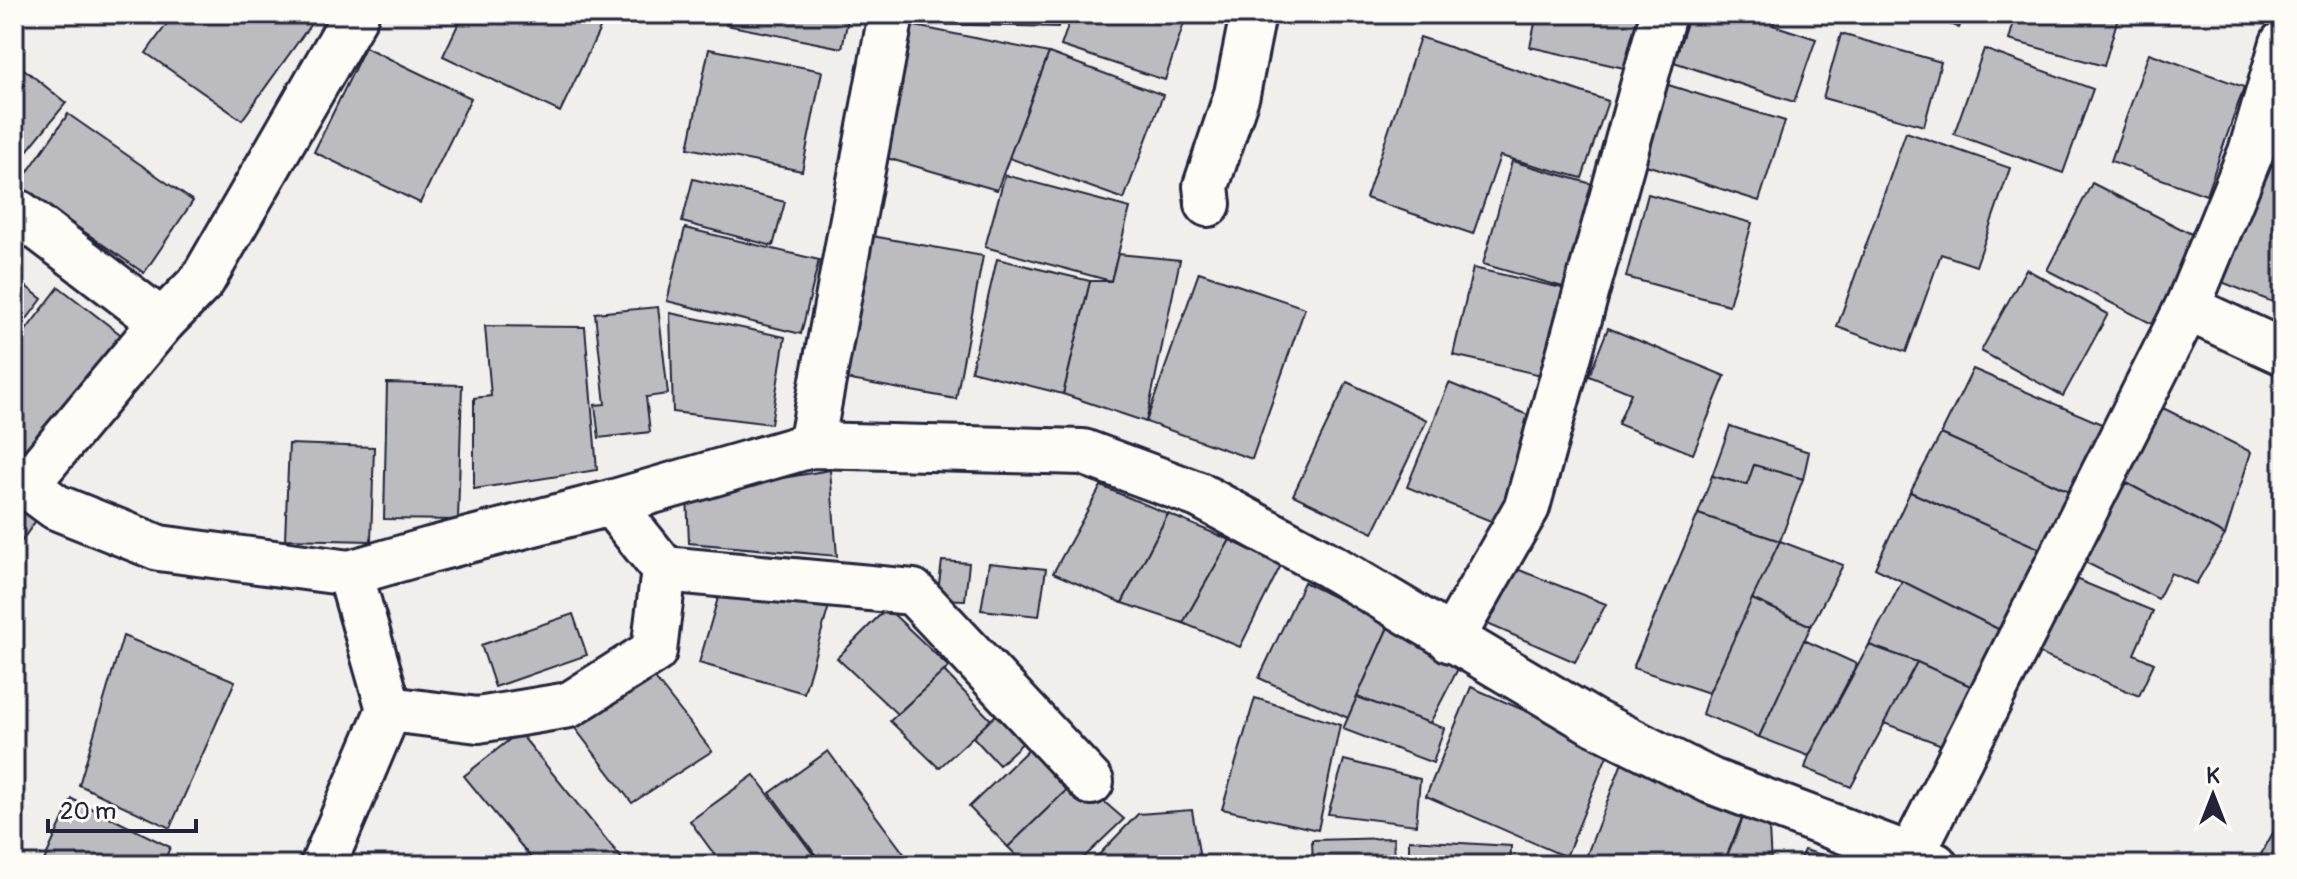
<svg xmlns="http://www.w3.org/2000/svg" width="2297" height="879" viewBox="0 0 2297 879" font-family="Pangolin,sans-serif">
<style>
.building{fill:#bcbcc0;stroke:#22223b;stroke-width:2}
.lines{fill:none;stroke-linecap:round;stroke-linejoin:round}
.minor-casing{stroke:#22223b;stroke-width:50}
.minor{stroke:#fdfcf7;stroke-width:44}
</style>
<rect width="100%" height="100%" fill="#f0efec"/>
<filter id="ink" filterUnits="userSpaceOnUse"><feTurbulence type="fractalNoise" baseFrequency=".0125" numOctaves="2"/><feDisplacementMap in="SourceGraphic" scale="16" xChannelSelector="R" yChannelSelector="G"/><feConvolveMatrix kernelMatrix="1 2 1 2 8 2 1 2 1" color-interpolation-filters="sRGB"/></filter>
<g filter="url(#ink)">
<g class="building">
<polygon points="174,14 318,14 242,120 146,53"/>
<polygon points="463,14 607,14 560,112 443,56"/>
<polygon points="728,14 849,14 842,48 726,25"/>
<polygon points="927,14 1059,14 1058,27 926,24"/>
<polygon points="1072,14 1187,14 1165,80 1061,46"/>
<polygon points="1537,14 1645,14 1633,70 1530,47"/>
<polygon points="1690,14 1773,14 1776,15 1773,25 1816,39 1794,102 1674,62"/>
<polygon points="1925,14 1965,14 1959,28"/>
<polygon points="2016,14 2119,14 2104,66 2009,40"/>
<polygon points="905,24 1049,53 997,190 880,156"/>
<polygon points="1841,34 1941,62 1924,126 1823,98"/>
<polygon points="1420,37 1608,101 1582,178 1500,156 1473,234 1366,198"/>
<polygon points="365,47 471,98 420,203 314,152"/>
<polygon points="709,49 822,71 802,171 688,148"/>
<polygon points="1984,49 2093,89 2063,173 1954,134"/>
<polygon points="1049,53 1163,95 1124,199 1009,158"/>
<polygon points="2149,53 2244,87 2206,195 2111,161"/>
<polygon points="14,61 66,103 14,167"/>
<polygon points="1665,84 1785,121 1759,201 1640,163"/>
<polygon points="68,114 193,201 144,273 18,186"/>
<polygon points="1906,132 2010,168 1976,266 1941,254 1906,352 1837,327"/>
<polygon points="1512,161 1606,188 1577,291 1483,264"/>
<polygon points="2265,163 2283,170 2283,306 2219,281"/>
<polygon points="1005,175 1130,208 1111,281 985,247"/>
<polygon points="693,179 785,202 773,246 682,222"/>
<polygon points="2092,183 2205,241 2160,328 2047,270"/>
<polygon points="1648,194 1752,223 1729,305 1626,277"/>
<polygon points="685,228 819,260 801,334 667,301"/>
<polygon points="861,234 983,256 956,399 834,377"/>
<polygon points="1118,254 1180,260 1146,422 1063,394 1090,281 1111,281"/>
<polygon points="997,259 1090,281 1063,394 971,371"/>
<polygon points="1473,268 1571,290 1550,377 1453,355"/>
<polygon points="2026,269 2108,314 2063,396 1981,351"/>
<polygon points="1199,272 1305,308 1252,459 1146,422"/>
<polygon points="14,277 42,299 14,336"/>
<polygon points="59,287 129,341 36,461 14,444 14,346"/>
<polygon points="658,307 668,394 646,397 650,432 599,438 595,405 605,404 595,313"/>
<polygon points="670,313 785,337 771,424 673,412"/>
<polygon points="485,326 585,327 597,470 474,489 474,398 491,396"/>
<polygon points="1608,328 1725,376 1693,454 1618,424 1631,393 1589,376"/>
<polygon points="1973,369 2104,425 2071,492 1941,434"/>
<polygon points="1347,382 1427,420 1373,533 1293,495"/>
<polygon points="387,383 462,385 458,520 384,519"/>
<polygon points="1449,383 1545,422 1503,526 1407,487"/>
<polygon points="2151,402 2251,452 2225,535 2117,478"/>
<polygon points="1730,426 1809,452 1803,479 1754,465 1747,485 1712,476"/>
<polygon points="1941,434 2071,492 2045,551 1910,492"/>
<polygon points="289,444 374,447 371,541 285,539"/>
<polygon points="1754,465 1803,479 1780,541 1698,514 1712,476 1747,485"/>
<polygon points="830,470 837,556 689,543 687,494"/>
<polygon points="2117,478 2225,535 2196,584 2171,573 2158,599 2081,560"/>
<polygon points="1101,486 1168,514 1122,603 1053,573"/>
<polygon points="1910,492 2045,551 2006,633 1875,568"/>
<polygon points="14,499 39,516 14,552"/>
<polygon points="1168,514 1230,540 1183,623 1122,603"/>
<polygon points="1698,514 1780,541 1709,693 1633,668"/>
<polygon points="1230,540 1281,565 1240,647 1183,623"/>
<polygon points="1780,541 1843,565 1811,626 1752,599"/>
<polygon points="942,561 969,563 965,600 937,599"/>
<polygon points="989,563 1046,569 1039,616 981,610"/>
<polygon points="1509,566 1606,604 1575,662 1483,622"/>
<polygon points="2061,573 2153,611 2134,654 2154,663 2139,696 2028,649"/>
<polygon points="723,581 833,592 804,693 699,663"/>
<polygon points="1902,581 2006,633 1977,689 1917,662 1869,645"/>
<polygon points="1304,582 1389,625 1348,718 1259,678"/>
<polygon points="1752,599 1811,626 1759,737 1702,714 1709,693"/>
<polygon points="887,608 949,667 897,714 837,658"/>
<polygon points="573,614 587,655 495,687 481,645"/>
<polygon points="1389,625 1462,661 1430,723 1357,697"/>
<polygon points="123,636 235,681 170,828 79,785"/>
<polygon points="1804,640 1857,664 1809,756 1759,737"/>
<polygon points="1869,645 1917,662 1851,787 1805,768 1809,756"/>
<polygon points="1917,662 1977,689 1947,747 1884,723"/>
<polygon points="944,671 991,720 939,768 890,721"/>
<polygon points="653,676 712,751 632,803 575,728"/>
<polygon points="1471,687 1610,748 1566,857 1426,796"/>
<polygon points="1357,697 1444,728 1433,763 1343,729"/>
<polygon points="1255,698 1340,725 1318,830 1222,809"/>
<polygon points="1001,710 1028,738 999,765 973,737"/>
<polygon points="519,732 627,865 537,865 464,776"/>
<polygon points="1037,741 1078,779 1008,847 969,807"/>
<polygon points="828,751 905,855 892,865 823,865 770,793"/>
<polygon points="1626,752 1747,806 1723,865 1583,865"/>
<polygon points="1344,760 1420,779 1416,825 1328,814"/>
<polygon points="754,775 821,865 722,865 690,821"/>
<polygon points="1078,779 1124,819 1076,865 1026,865 1008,847"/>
<polygon points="72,799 170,847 163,865 42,865"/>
<polygon points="1192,810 1201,865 1089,865 1138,814"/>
<polygon points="1743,818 1769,828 1771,865 1723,865"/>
<polygon points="2274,831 2283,834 2283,865 2255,865"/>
<polygon points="1394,838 1393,865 1313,865 1312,840"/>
<polygon points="1409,840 1511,846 1510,865 1409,865"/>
<polygon points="1804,850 1859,865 1797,865"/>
</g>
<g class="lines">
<defs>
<g id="minor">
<polyline points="1208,204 1206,186 1237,94 1253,14"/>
<polyline points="19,213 162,322"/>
<polyline points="2187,308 2283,352"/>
<polyline points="811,445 891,14"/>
<polyline points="14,476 56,507 159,548 350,573 430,550 611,503 811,445 1083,452 1199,495 1330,566 1591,721 1711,781 1935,865"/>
<polyline points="27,484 162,322 202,281 356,14"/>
<polyline points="611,503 664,569 913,592 1091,782"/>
<polyline points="1451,640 1527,507 1663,14"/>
<polyline points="389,709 478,720 569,705 654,651 664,569"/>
<polyline points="1911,856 2187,308 2251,152 2283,43"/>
<polyline points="323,865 389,709 350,573"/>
</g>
</defs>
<use href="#minor" class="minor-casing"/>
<use href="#minor" class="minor"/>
</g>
</g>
<rect width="2297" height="879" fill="none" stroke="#fdfcf7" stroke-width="48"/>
<rect x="24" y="24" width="2249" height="831" fill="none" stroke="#22223b" stroke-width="3" filter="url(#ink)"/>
<g transform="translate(2213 795)" stroke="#fdfcf7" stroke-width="6" paint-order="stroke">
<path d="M0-6L14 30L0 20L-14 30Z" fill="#22223b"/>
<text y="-12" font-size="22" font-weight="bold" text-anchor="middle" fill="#22223b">K</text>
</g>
<path d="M48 819v12h148v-12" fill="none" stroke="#22223b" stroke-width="4"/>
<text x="60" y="819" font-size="24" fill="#22223b" stroke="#fdfcf7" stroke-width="6" paint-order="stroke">20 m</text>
</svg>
